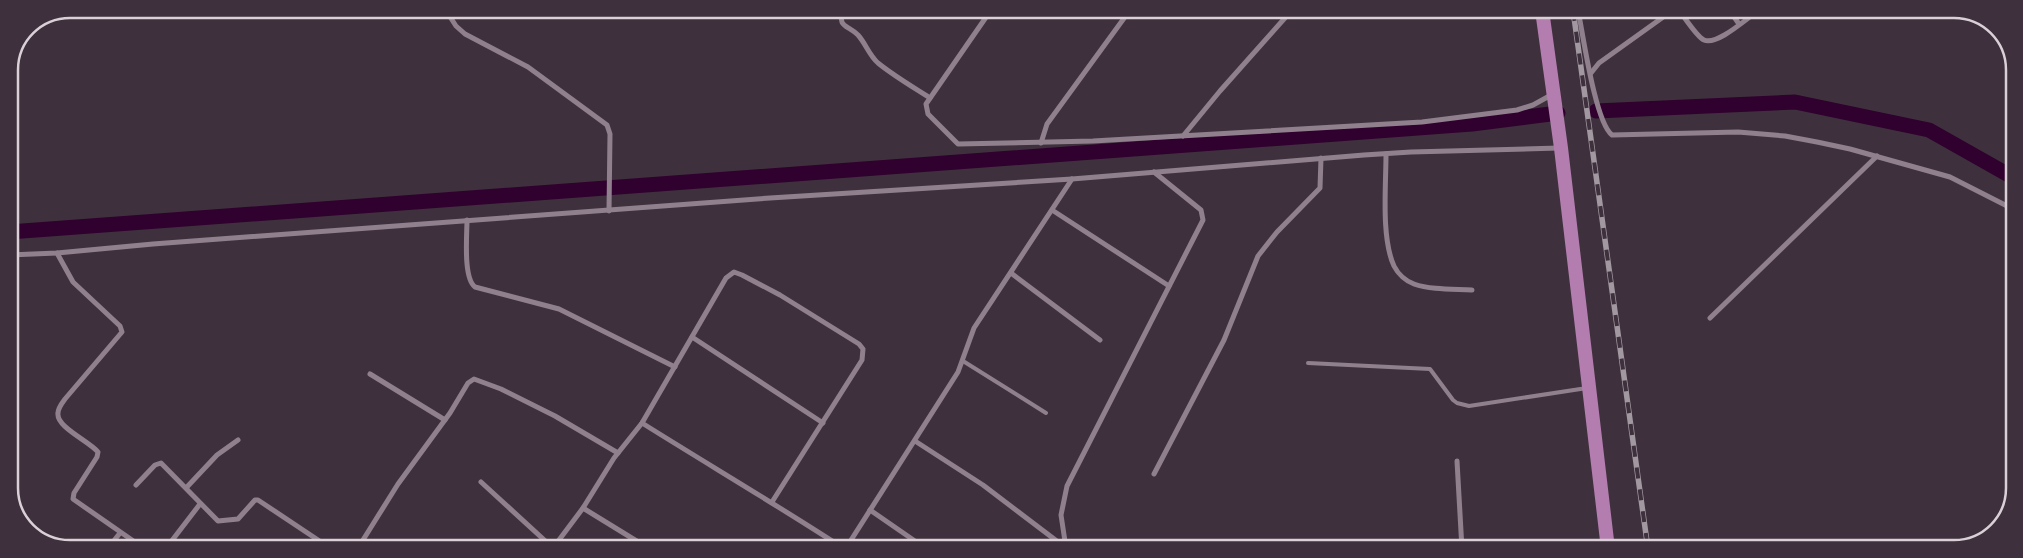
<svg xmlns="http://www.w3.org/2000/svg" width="2023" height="558" viewBox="0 0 2023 558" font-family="Figtree,sans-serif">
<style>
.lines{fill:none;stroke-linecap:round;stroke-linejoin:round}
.canal{stroke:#30002e;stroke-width:15}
.service{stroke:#90808e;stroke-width:4}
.minor{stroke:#90808e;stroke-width:5}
.trunk{stroke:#b47daf;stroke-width:14}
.rail-casing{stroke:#a298a1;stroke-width:5.5}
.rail{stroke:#3e313d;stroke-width:4;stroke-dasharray:11;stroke-linecap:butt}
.rim{fill:none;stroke:#d9d0d8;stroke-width:2.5}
</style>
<rect width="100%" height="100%" fill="#3e313d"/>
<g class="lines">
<g class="canal">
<polyline points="1596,111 1795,102 1929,130 2014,178"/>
<polyline points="9,232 1472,124 1558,113"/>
</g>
<g class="service">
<polyline points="963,361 1046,413"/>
<polyline points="1308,363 1430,369 1453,400 1457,403 1469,406 1587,388"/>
</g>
<g class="minor">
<polyline points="445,9 456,26 465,34 528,67 607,125 610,134 609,211"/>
<path d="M844 10C836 27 848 25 858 35 866 44 869 55 878 63 894 76 913 87 930 98"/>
<polyline points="991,10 926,104 928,114 958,144 1093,141 1422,122 1517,110 1533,105 1553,94"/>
<path d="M1578 10C1583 34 1595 122 1612 135L1738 132 1785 136 1817 142 1850 149 1950 177 2013 209"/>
<path d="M1679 10C1685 18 1697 37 1704 40 1717 46 1747 18 1758 11"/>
<polyline points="1730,11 1739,24"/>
<polyline points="1591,73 1599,63 1673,10"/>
<polyline points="1183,136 1220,91 1292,10"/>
<polyline points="1041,143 1047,124 1130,10"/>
<path d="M1386 154C1386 186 1381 238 1394 266 1398 274 1406 281 1414 284 1431 290 1453 289 1472 290"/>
<polyline points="1052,210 1169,286"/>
<path d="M467 220C467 235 463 278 475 287L559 309 675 367"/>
<path d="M57 253 73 282 120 326 122 332 65 399C62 403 58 408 58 413 56 427 89 441 98 452L97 457 74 493 73 499 142 547"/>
<polyline points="9,255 57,253 153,244 770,198 1072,179 1364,155 1411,152 1559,148"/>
<polyline points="1011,273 1100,340"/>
<polyline points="1710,318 1877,156"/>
<polyline points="692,337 823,423"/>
<polyline points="370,374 445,420"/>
<path d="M642 423C709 465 777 505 843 548"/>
<polyline points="915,441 983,485 1066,548"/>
<polyline points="1457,461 1462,549"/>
<polyline points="1154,474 1224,340 1258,256 1277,232 1320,188 1321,158"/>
<polyline points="481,482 553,548"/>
<polyline points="136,485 155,465 161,463 218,521 238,519 255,500 258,500 330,548"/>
<polyline points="186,488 217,455 238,440"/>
<polyline points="583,508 648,548"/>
<polyline points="870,510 925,548"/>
<polyline points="109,547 120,533"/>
<polyline points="167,547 200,504"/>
<polyline points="358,548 398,484 450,413 468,383 474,379 501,389 555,416 618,453"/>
<polyline points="553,548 583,508 614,458 642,423 726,278 734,272 742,275 780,295 859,344 863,349 862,360 772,502"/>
<polyline points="846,548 958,372 974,328 1072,179"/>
<polyline points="1066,548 1061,515 1067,486 1203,220 1201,210 1154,172"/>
</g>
<polyline class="trunk" points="1542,10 1561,148 1608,549"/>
<defs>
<polyline id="rail" points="1573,10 1648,549"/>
</defs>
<use href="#rail" class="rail-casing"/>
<use href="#rail" class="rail"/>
</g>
<path d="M0 0H2023V558H0ZM70 18H1954A52 52 0 0 1 2006 70V488A52 52 0 0 1 1954 540H70A52 52 0 0 1 18 488V70A52 52 0 0 1 70 18Z" fill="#3e313d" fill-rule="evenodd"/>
<path class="rim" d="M70 18H1954A52 52 0 0 1 2006 70V488A52 52 0 0 1 1954 540H70A52 52 0 0 1 18 488V70A52 52 0 0 1 70 18Z"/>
</svg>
